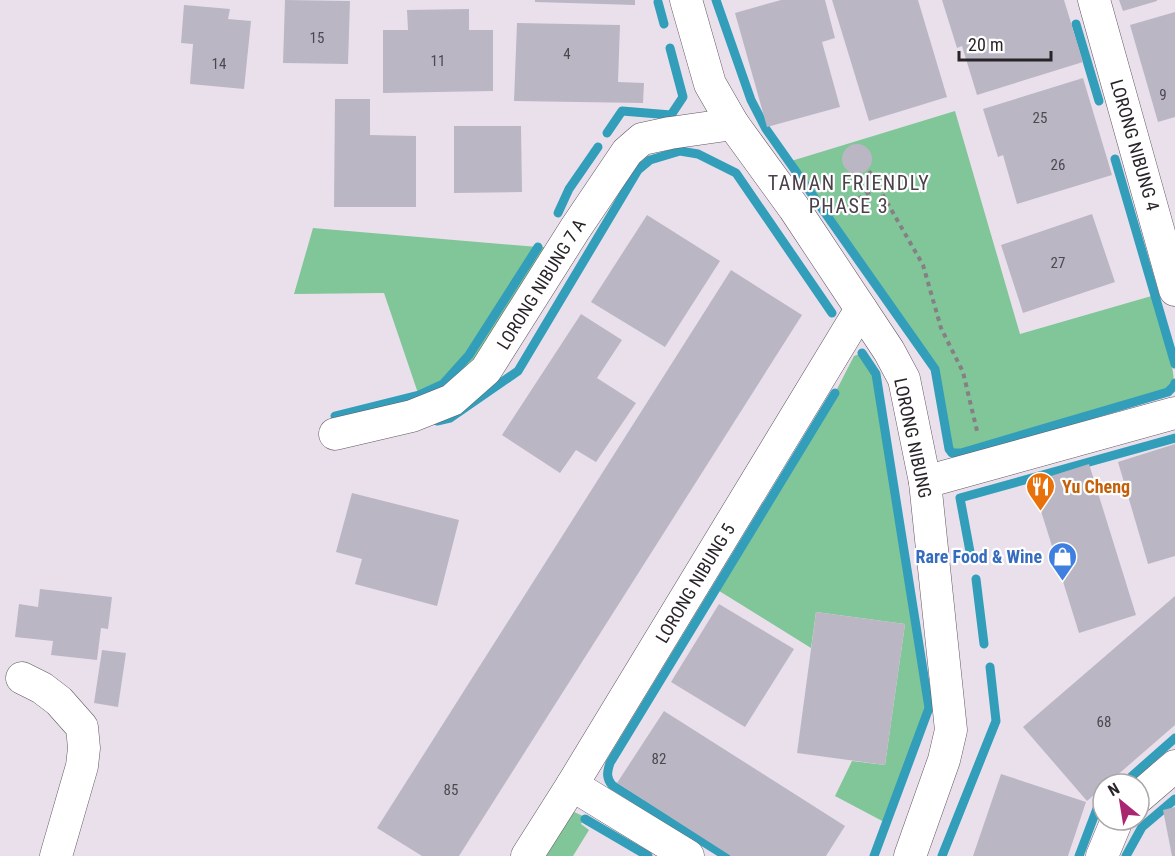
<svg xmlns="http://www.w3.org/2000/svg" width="1175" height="856" viewBox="0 0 1175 856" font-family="'Roboto Condensed',sans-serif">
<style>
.green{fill:#80c698}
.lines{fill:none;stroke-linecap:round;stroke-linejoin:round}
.stream{stroke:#339eba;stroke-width:9}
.building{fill:#bbb6c4}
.minor-casing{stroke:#605761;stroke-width:33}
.path{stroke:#867f87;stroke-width:4;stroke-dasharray:4.5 4.5;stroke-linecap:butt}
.minor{stroke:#fff;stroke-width:32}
.labels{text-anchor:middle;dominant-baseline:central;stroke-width:4.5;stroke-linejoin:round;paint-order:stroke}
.number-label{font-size:15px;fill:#4d484f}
.street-label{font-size:18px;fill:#282428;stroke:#fff}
.food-label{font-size:18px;font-weight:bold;fill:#c56008;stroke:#fff;text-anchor:start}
.shop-label{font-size:18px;font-weight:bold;fill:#366cbe;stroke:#fff;text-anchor:end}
.neighbourhood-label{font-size:20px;letter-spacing:1.5px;fill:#4a414b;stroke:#fff}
</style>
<rect width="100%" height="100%" fill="#eae0ec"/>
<g class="green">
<path d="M955 111 1020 334 1155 295C1160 314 1175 368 1174 385 1174 387 1170 391 1168 392L961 453H952L949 449 934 369 788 162Z"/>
<polygon points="313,228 538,247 552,247 480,364 421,402 384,293 294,294"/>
<polygon points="862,353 876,374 929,708 886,823 835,796 852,761 885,765 905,624 816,612 811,648 716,589 835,393 854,356"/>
<polygon points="572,811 585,817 581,824 589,830 573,856 538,856"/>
</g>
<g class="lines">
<g class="stream">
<polyline points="716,0 751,100 766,129 935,369 949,449 952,453 961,453 1168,392 1174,386 1175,383"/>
<polyline points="658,2 664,24"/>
<polyline points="1076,24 1099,101"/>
<polyline points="607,133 622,111 671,115 683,97 670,48"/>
<polyline points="1115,159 1175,364"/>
<polyline points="558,213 569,189 598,147"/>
<polyline points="862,353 876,374 929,708 874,856"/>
<polyline points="335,416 419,395 443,384 469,355 538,247"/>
<polyline points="437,421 450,418 518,371 638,170 650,160 680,151 698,154 736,173 832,313"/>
<polyline points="971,557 960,498 1175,438"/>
<polyline points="976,579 984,644"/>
<polyline points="1123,784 1175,738"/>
<polyline points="585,819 648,856"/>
<path d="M726 856 612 785C606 778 607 772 610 763L835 393"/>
<polyline points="942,856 996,721 990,667"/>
<polyline points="1079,856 1098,806 1103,801"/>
<polyline points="1126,856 1142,827 1175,799"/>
</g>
</g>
<g class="building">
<polygon points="285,0 350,1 348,64 283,63"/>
<polygon points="535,0 635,0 635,5 535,2"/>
<polygon points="781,0 825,0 835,38 822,42 840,107 767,127 735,13"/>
<polygon points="832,0 918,0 947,97 869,121"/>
<polygon points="942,0 1064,0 1083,62 977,95 962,46 957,48"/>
<polygon points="1119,0 1157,0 1157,1 1123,11"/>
<polygon points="184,5 230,9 228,19 251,21 244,89 190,84 193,44 181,43"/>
<polygon points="469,9 469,30 493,30 493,91 383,93 383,30 408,30 407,10"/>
<polygon points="1175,12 1175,117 1158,122 1130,25"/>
<polygon points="517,23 620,25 618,82 644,83 643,103 514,101"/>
<polygon points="1083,78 1112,175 1017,204 1003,155 998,157 983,109"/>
<polygon points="335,99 370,99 370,135 416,136 416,207 334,207"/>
<polygon points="454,126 521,126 522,192 454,193"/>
<circle cx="857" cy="159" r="15"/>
<polygon points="1092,214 1115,282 1023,313 1001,245"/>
<polygon points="647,215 720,261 665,347 591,302"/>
<polygon points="731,270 802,315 459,856 422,856 377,828"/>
<polygon points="581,314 622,340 597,378 636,403 596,462 576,450 560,473 502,435"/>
<polygon points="1175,444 1175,556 1148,564 1118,462"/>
<polygon points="1089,464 1136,615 1079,633 1032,482"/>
<polygon points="352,493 459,520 437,606 355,584 362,559 336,552"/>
<polygon points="40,589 112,597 108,629 101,628 97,660 51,655 53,641 15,637 19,604 38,607"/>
<polygon points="1175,596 1175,725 1107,784 1103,784 1103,787 1087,801 1023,727"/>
<polygon points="719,604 794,649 745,727 671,682"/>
<polygon points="816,612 905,624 885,765 797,753"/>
<polygon points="102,650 126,653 118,707 94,703"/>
<polygon points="664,711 845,826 826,856 731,856 617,783"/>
<polygon points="1001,774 1086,802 1068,856 973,856"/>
<polygon points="1175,807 1175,856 1172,856 1163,810"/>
</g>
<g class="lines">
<defs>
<g id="minor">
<polyline points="686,0 710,84 733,124 794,208 889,351 904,379 925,482 951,730 944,760 910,856"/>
<polyline points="1094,0 1175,290"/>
<polyline points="335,434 412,416 452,400 486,370 575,229 627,152 642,139 670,133 733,124"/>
<polyline points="925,482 1175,413"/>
<polyline points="22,678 42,688 59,701 82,727 84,748 82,766 56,856"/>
<polyline points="572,785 688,856"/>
<polyline points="1139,797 1175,766"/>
<polyline points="527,856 572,785 861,309"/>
<polyline points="1102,856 1117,820"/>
</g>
</defs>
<use href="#minor" class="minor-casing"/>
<g class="path">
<polyline points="869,171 923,265 941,328 963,372 978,435"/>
<polyline points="835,213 878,187"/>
</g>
<use href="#minor" class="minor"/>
</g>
<defs>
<symbol id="restaurant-pin" viewBox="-11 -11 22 30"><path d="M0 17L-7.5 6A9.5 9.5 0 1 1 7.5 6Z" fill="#e8710a" stroke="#fff"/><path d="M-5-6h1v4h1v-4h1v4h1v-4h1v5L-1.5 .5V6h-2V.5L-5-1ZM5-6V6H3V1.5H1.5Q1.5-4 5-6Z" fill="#fff"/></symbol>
<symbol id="shop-pin" viewBox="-11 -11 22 30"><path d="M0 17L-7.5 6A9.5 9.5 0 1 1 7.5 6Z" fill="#3f7fe0" stroke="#fff"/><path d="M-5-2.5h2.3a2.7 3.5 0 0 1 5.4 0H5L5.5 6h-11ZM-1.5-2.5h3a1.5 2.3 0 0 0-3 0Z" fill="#fff"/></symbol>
</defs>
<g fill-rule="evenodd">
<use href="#restaurant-pin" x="1024" y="470" width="33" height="45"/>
<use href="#shop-pin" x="1046" y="540" width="33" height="45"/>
</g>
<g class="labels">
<g class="number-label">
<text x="317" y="38">15</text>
<text x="567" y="54">4</text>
<text x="438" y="61">11</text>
<text x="219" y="64">14</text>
<text x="1163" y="95">9</text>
<text x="1040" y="118">25</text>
<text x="1058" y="165">26</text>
<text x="1058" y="263">27</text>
<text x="1104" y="722">68</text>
<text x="659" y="759">82</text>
<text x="451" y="790">85</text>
</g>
<g class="street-label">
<text transform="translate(1135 145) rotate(74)">LORONG NIBUNG 4</text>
<text transform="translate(541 284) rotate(-58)">LORONG NIBUNG 7 A</text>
<text transform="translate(913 438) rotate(78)">LORONG NIBUNG</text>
<text transform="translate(695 583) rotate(-59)">LORONG NIBUNG 5</text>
</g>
<g class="food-label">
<text x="1062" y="486">Yu Cheng</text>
</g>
<g class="shop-label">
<text x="1042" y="556">Rare Food &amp; Wine</text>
</g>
<g class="neighbourhood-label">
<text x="849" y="183">TAMAN FRIENDLY<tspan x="849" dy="23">PHASE 3</tspan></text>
</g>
</g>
<g transform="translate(1121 802) rotate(330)"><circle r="28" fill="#ffffff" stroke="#a9a7a9" stroke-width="1.5"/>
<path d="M0-4.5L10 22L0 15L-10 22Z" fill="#a92671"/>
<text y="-9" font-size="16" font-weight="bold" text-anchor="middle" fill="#282428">N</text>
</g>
<path d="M959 51v9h92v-9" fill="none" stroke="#282428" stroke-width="3"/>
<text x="968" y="51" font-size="18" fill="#282428" stroke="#ffffff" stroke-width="4.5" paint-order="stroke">20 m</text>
</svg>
